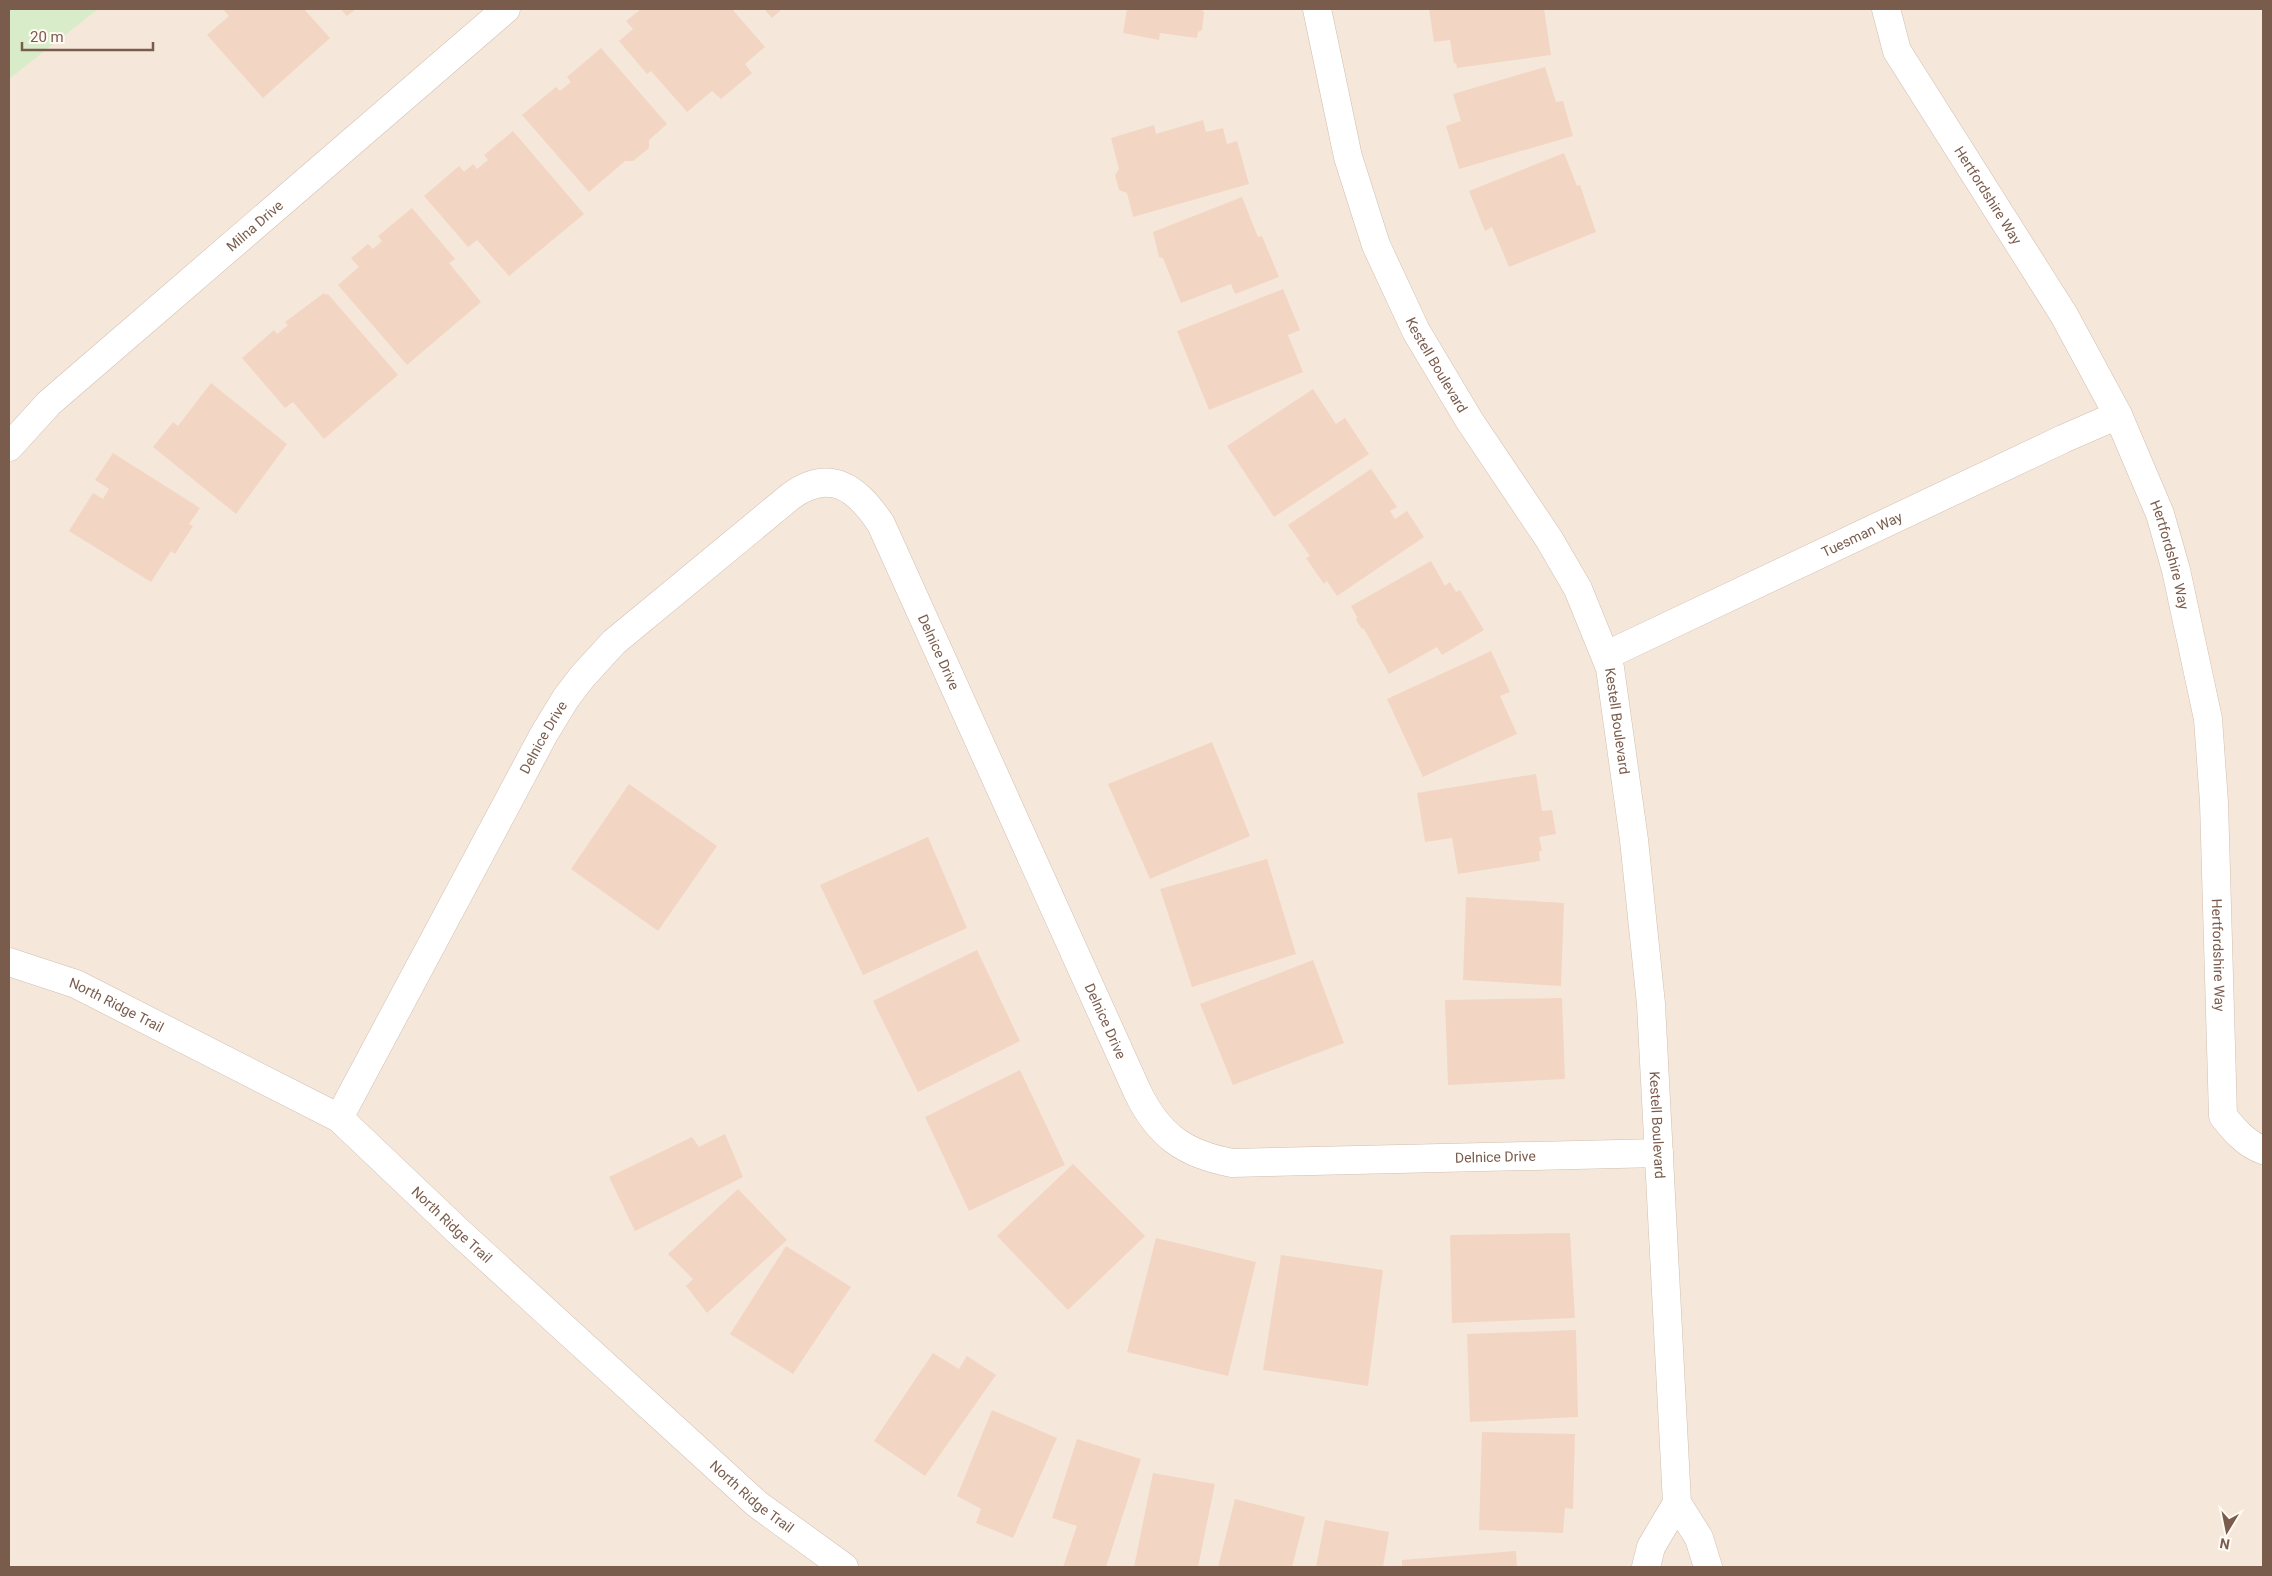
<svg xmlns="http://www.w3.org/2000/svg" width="2272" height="1576" viewBox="0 0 2272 1576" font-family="Roboto,sans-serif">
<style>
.residential{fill:#f5e8da}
.green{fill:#d8ecc9}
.building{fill:#f3d5c3}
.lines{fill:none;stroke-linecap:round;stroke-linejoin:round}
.minor-casing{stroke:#d1beb0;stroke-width:29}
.minor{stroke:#fff;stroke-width:28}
.labels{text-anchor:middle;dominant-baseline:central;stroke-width:5;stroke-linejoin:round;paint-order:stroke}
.street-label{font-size:14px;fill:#7a5c4d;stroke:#fffaf3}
</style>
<rect width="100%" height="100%" fill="#fdf6ec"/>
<rect class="residential" x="9" y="9" width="2254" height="1558"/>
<polygon class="green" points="9,9 98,9 9,79"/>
<g class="building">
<polygon points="223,9 304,9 330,38 263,98 207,35 229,16"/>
<polygon points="340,9 356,9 347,16"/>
<polygon points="641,9 732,9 765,47 745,64 752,73 721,99 712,91 687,112 651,71 647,74 619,41 633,29 626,21"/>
<polygon points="764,9 782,9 772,18"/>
<polygon points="1127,9 1201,9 1204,12 1202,30 1198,32 1197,38 1160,33 1159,40 1123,33"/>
<polygon points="1429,9 1544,9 1551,55 1457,68 1456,63 1454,64 1450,40 1434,42"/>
<polygon points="601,48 667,124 649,140 649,148 633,161 625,161 589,192 522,115 556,87 560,91 571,82 567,77"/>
<polygon points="1545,67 1556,102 1563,101 1573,136 1459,169 1446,126 1461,121 1453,94"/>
<polygon points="1203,120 1206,132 1223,128 1227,144 1237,141 1249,184 1133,217 1127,193 1119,190 1115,175 1119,169 1111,138 1154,125 1156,134"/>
<polygon points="513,131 584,214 509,276 477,240 468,247 424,196 459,166 464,172 473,164 477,169 488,160 484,155"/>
<polygon points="1564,153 1577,186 1580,185 1596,232 1509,267 1492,227 1485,231 1469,191"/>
<polygon points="1242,197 1258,237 1262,236 1279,277 1235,294 1231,284 1181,303 1163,258 1159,257 1153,232"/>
<polygon points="412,208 455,259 449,263 481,302 407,365 338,285 359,267 351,258 368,244 373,249 382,241 378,236"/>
<polygon points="1283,289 1300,330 1288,335 1303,372 1209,410 1177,331"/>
<polygon points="324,293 326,295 328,294 398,375 324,439 293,402 285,408 242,358 274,330 277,334 288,325 285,322"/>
<polygon points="211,383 287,444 236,514 153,447 173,422 178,426"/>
<polygon points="1313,389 1336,424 1345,418 1369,454 1274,517 1227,446"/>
<polygon points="113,453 200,508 189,524 193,526 175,554 171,551 151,582 69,531 93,493 103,499 109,489 95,480"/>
<polygon points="1371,469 1397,507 1390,511 1395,519 1407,511 1424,537 1337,596 1327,581 1324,584 1306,558 1310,556 1288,525"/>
<polygon points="1431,561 1445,586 1450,582 1456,592 1460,590 1484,630 1442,655 1437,647 1389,674 1364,629 1361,628 1356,620 1357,617 1351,606"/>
<polygon points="1491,651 1510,692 1500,696 1517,734 1423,777 1387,699"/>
<polygon points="1212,742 1250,836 1150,879 1108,784"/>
<polygon points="1536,774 1542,811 1552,810 1556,834 1539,837 1542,851 1539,851 1540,861 1458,874 1452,838 1425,842 1417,793"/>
<polygon points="629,784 717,846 658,931 571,869"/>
<polygon points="928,837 967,928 863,975 820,885"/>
<polygon points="1267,859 1296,954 1192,987 1160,889"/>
<polygon points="1466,897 1564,903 1561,986 1463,980"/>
<polygon points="977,950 1020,1041 918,1092 873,1001"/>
<polygon points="1313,960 1344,1043 1233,1085 1200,1004"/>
<polygon points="1562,998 1565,1079 1448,1085 1445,1000"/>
<polygon points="1020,1070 1065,1165 969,1211 925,1117"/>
<polygon points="725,1134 743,1177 635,1231 609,1177 692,1137 699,1147"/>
<polygon points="1073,1164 1145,1236 1068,1310 997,1236"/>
<polygon points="738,1189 787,1240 707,1313 686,1286 693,1279 668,1254"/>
<polygon points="1570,1233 1575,1318 1452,1323 1450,1235"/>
<polygon points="1156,1238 1256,1262 1228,1376 1127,1352"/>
<polygon points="786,1246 851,1287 793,1374 730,1334"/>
<polygon points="1281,1255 1383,1270 1368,1386 1263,1370"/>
<polygon points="1576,1330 1578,1417 1470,1422 1467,1334"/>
<polygon points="933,1353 959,1369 967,1356 996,1375 925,1476 874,1441"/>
<polygon points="992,1410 1057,1438 1013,1538 976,1523 981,1509 957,1496"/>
<polygon points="1482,1432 1575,1434 1573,1509 1565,1508 1563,1533 1479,1530"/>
<polygon points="1077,1439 1141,1459 1106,1567 1063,1567 1077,1526 1052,1518"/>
<polygon points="1153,1473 1215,1484 1198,1567 1134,1567"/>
<polygon points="1235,1499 1305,1517 1292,1567 1218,1567"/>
<polygon points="1325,1520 1389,1532 1383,1567 1316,1567"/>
<polygon points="1516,1551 1517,1567 1402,1567 1402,1560"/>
</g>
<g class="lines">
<defs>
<g id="minor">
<path id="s1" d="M1317 9 1348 157 1376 245 1416 331 1469 420 1549 539 1578 589 1610 668 1634 840 1651 1004 1677 1503 1699 1538 1708 1567"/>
<path id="s2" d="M1886 9 1897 51 2064 315 2118 415 2160 514 2176 570 2208 719 2214 802 2223 1116C2234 1130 2246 1144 2263 1150"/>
<path id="s3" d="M9 447 49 403 506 9"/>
<path id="s4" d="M1607 655 2063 439 2118 415"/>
<path id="s5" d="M9 962 76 984 339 1118 459 1232 757 1504 844 1567"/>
<path id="s6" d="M339 1118 544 734 566 698 582 677 614 642 791 496C831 467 858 489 881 524L1138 1093C1159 1136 1185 1154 1232 1163L1659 1153"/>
<polyline points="1646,1567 1651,1547 1677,1503"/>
</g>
</defs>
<use href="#minor" class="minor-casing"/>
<use href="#minor" class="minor"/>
</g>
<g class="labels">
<g class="street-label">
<text stroke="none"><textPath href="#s2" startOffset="214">Hertfordshire Way</textPath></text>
<text stroke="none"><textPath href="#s3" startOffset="331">Milna Drive</textPath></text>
<text stroke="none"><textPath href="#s1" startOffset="378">Kestell Boulevard</textPath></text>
<text stroke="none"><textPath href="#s4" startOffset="282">Tuesman Way</textPath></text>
<text stroke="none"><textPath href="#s2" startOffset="619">Hertfordshire Way</textPath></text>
<text stroke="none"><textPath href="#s6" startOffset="1031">Delnice Drive</textPath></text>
<text stroke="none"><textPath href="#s1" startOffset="782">Kestell Boulevard</textPath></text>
<text stroke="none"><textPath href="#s6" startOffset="432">Delnice Drive</textPath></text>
<text stroke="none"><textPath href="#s2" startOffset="1024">Hertfordshire Way</textPath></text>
<text stroke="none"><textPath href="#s5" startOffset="116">North Ridge Trail</textPath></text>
<text stroke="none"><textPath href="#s6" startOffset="1436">Delnice Drive</textPath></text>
<text stroke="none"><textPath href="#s1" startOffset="1188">Kestell Boulevard</textPath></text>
<text stroke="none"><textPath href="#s6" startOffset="1901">Delnice Drive</textPath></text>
<text stroke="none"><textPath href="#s5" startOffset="521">North Ridge Trail</textPath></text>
<text stroke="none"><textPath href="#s5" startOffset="926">North Ridge Trail</textPath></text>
</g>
</g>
<rect width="2272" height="1576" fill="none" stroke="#7a5c4d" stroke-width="20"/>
<g transform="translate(2227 1531) rotate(190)" stroke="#fffaf3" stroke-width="4" paint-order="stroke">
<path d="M0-4L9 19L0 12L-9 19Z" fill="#7a5c4d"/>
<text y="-8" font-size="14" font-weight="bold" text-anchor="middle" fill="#7a5c4d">N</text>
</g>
<path d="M22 42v8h131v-8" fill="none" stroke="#7a5c4d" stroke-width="2.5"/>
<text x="30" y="42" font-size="15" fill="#7a5c4d" stroke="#fffaf3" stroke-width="4" paint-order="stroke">20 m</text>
</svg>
